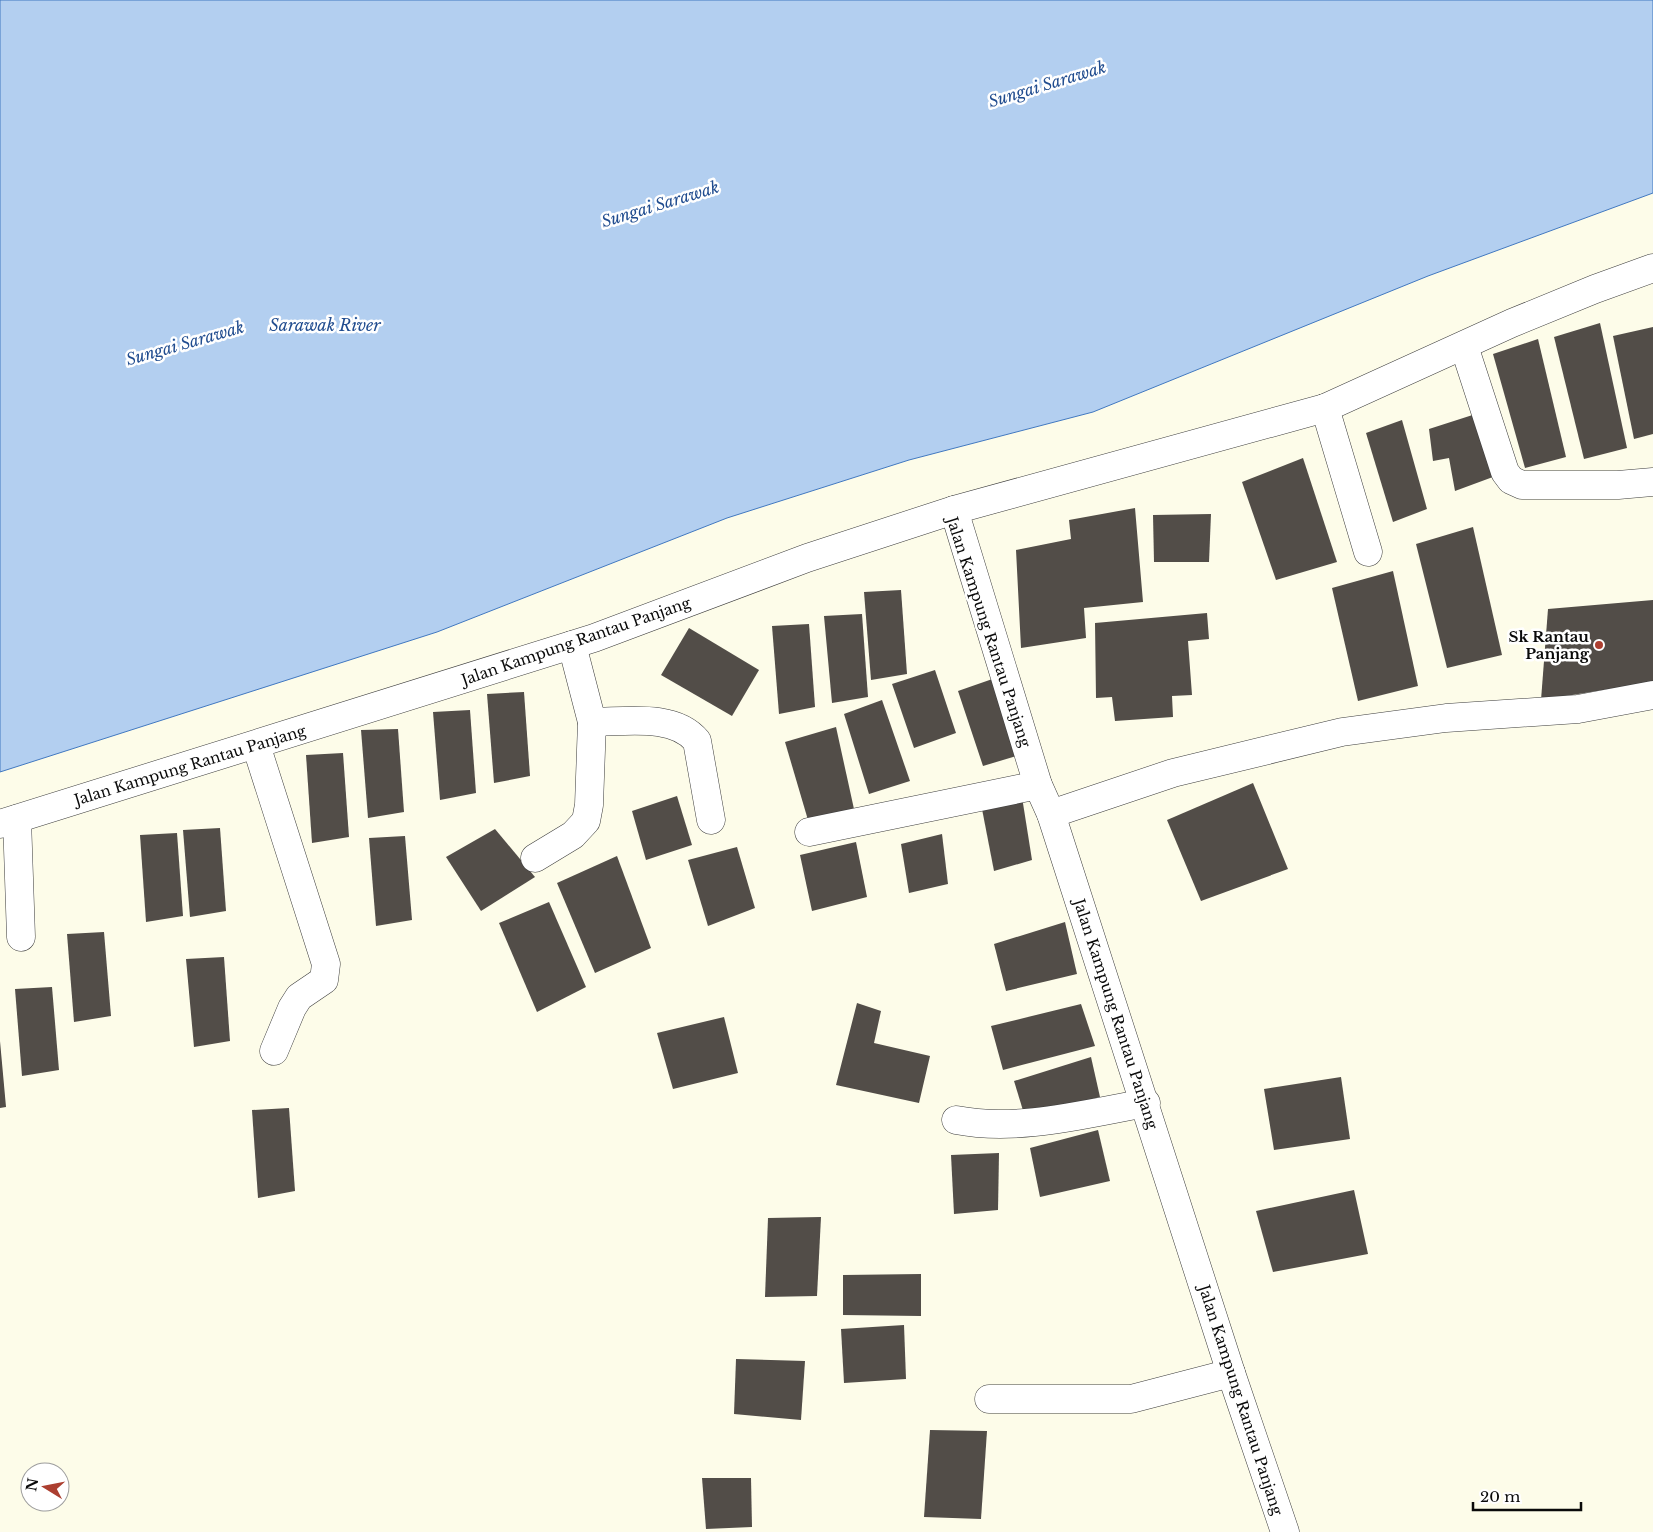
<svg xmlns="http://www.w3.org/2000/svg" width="1653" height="1532" viewBox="0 0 1653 1532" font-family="'Libre Baskerville',serif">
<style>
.water{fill:#b3cff0;stroke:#4178c0}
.building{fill:#524d48}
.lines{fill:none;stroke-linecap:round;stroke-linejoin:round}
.minor-casing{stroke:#3d3d3d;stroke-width:29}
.minor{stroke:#fff;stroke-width:28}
.poi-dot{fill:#ac3f30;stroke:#fff;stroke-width:2}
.labels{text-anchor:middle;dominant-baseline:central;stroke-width:5;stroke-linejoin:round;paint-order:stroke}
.street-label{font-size:15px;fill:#0a0a0a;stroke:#fff}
.poi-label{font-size:15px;font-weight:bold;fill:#0a0a0a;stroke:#fff;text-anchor:end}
.water-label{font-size:16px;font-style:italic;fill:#204c8f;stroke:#fff}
</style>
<rect width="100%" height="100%" fill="#fdfce9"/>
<polygon class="water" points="0,0 1653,0 1653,193 1428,276 1093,412 909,460 727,518 437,632 0,772"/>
<g class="building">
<polygon points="1600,323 1627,448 1584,459 1554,337"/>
<polygon points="1653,327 1653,434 1634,439 1613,336"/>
<polygon points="1538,339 1566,457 1525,468 1493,354"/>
<polygon points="1485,411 1501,474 1455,491 1449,458 1433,461 1429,429"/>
<polygon points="1402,420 1427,509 1393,522 1366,433"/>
<polygon points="1303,458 1337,562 1276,580 1242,482"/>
<polygon points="1135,508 1143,602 1084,608 1086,638 1021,648 1016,550 1071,539 1069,520"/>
<polygon points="1211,514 1209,562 1154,562 1153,515"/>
<polygon points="1473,527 1502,655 1447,668 1416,544"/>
<polygon points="1393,571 1418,686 1358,701 1332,588"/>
<polygon points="901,590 907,674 871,680 864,592"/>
<polygon points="1653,600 1653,682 1541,700 1548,609"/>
<polygon points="1207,613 1209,639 1188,641 1192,695 1172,696 1173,717 1115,721 1112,697 1096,698 1095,623"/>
<polygon points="862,614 868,697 832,703 824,616"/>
<polygon points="809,624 815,707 779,714 772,626"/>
<polygon points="689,628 759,670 732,716 661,675"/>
<polygon points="935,670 956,733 914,748 892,684"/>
<polygon points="1001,676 1023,754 983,766 958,691"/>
<polygon points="524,692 530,776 494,783 487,694"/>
<polygon points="882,700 910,781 869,794 844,714"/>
<polygon points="470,710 476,793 440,800 433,712"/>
<polygon points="836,727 854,809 808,820 785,742"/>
<polygon points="398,729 404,812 368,818 361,730"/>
<polygon points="343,753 349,837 312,843 306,755"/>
<polygon points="1253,783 1288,869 1201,901 1167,820"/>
<polygon points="677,796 692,845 646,860 632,811"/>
<polygon points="1022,797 1032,860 994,871 982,809"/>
<polygon points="220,828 226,911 190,917 183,830"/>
<polygon points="495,829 535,877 481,911 446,857"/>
<polygon points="177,833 183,916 146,922 140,835"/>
<polygon points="942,834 948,884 909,893 901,844"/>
<polygon points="405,836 412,920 376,926 369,838"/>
<polygon points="856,842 867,897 812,911 800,855"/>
<polygon points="737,847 755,908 708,926 688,860"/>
<polygon points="617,856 651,948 595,973 557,883"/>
<polygon points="549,902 586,987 537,1012 499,923"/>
<polygon points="1065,922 1077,974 1006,991 994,944"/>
<polygon points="104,932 111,1016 74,1022 67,934"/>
<polygon points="224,957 230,1041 194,1047 186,959"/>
<polygon points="52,987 59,1070 22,1076 15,989"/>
<polygon points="857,1003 881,1011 874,1043 930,1056 919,1103 836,1085"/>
<polygon points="1081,1004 1095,1046 1003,1070 991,1026"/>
<polygon points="724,1017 738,1073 673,1089 657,1033"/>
<polygon points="0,1041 6,1107 0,1108"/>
<polygon points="1091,1057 1100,1097 1025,1117 1014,1081"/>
<polygon points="1341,1077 1350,1139 1274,1150 1264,1089"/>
<polygon points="289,1108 295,1191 258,1198 252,1110"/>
<polygon points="1098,1130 1110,1181 1040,1197 1030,1148"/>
<polygon points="999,1153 998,1210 954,1214 951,1155"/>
<polygon points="1354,1190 1368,1254 1273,1272 1256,1211"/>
<polygon points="821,1217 817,1296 765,1297 768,1218"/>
<polygon points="921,1274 921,1316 843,1315 843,1275"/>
<polygon points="904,1325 906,1379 844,1383 841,1329"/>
<polygon points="736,1359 805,1361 801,1420 734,1414"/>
<polygon points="930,1430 987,1431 981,1519 924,1517"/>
<polygon points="702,1478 751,1478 752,1527 706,1529"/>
</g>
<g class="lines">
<defs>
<g id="minor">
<polyline points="1464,346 1505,472 1511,480 1522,485 1618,485 1653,482"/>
<polyline points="1325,408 1368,552"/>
<polyline points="954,510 1325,408 1512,323 1595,289 1653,268"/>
<path d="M592 722C625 722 674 713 697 741L711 820"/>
<polyline points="256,745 326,964 324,980 299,997 292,1008 274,1051"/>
<polyline points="1051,814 1173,773 1342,732 1446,718 1578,709 1653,695"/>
<polyline points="17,819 21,937"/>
<polyline points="0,824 594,638 807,558 954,510 1038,785 1051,814 1231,1373 1285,1532"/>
<polyline points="809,832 1038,785"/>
<polyline points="535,858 573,835 586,821 589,805 592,722 572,645"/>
<path d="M956 1120C1018 1132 1084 1114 1146 1103"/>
<polyline points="989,1399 1131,1399 1231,1373"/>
</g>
</defs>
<use href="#minor" class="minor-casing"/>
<use href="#minor" class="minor"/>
</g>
<circle class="poi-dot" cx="1599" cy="645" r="5"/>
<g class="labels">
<g class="street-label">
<text transform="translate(989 632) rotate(72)">Jalan Kampung Rantau Panjang</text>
<text transform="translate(576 641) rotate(-19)">Jalan Kampung Rantau Panjang</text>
<text transform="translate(190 765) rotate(-17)">Jalan Kampung Rantau Panjang</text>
<text transform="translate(1116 1014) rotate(72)">Jalan Kampung Rantau Panjang</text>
<text transform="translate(1241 1400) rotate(72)">Jalan Kampung Rantau Panjang</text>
</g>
<g class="poi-label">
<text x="1589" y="636">Sk Rantau<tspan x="1589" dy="17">Panjang</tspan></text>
</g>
<g class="water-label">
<text transform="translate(1047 84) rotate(-17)">Sungai Sarawak</text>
<text transform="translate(660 204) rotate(-17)">Sungai Sarawak</text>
<text x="325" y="325">Sarawak River</text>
<text transform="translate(185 343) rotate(-16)">Sungai Sarawak</text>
</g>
</g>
<g transform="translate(45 1487) rotate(280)"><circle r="24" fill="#ffffff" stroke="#9d9d9d"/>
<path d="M0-4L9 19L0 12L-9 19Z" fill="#ac3f30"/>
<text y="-8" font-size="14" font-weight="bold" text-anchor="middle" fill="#0a0a0a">N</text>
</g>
<path d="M1473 1502v8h108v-8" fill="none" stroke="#0a0a0a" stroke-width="2.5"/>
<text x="1480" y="1502" font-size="15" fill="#0a0a0a" stroke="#ffffff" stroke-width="4" paint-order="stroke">20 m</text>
</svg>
